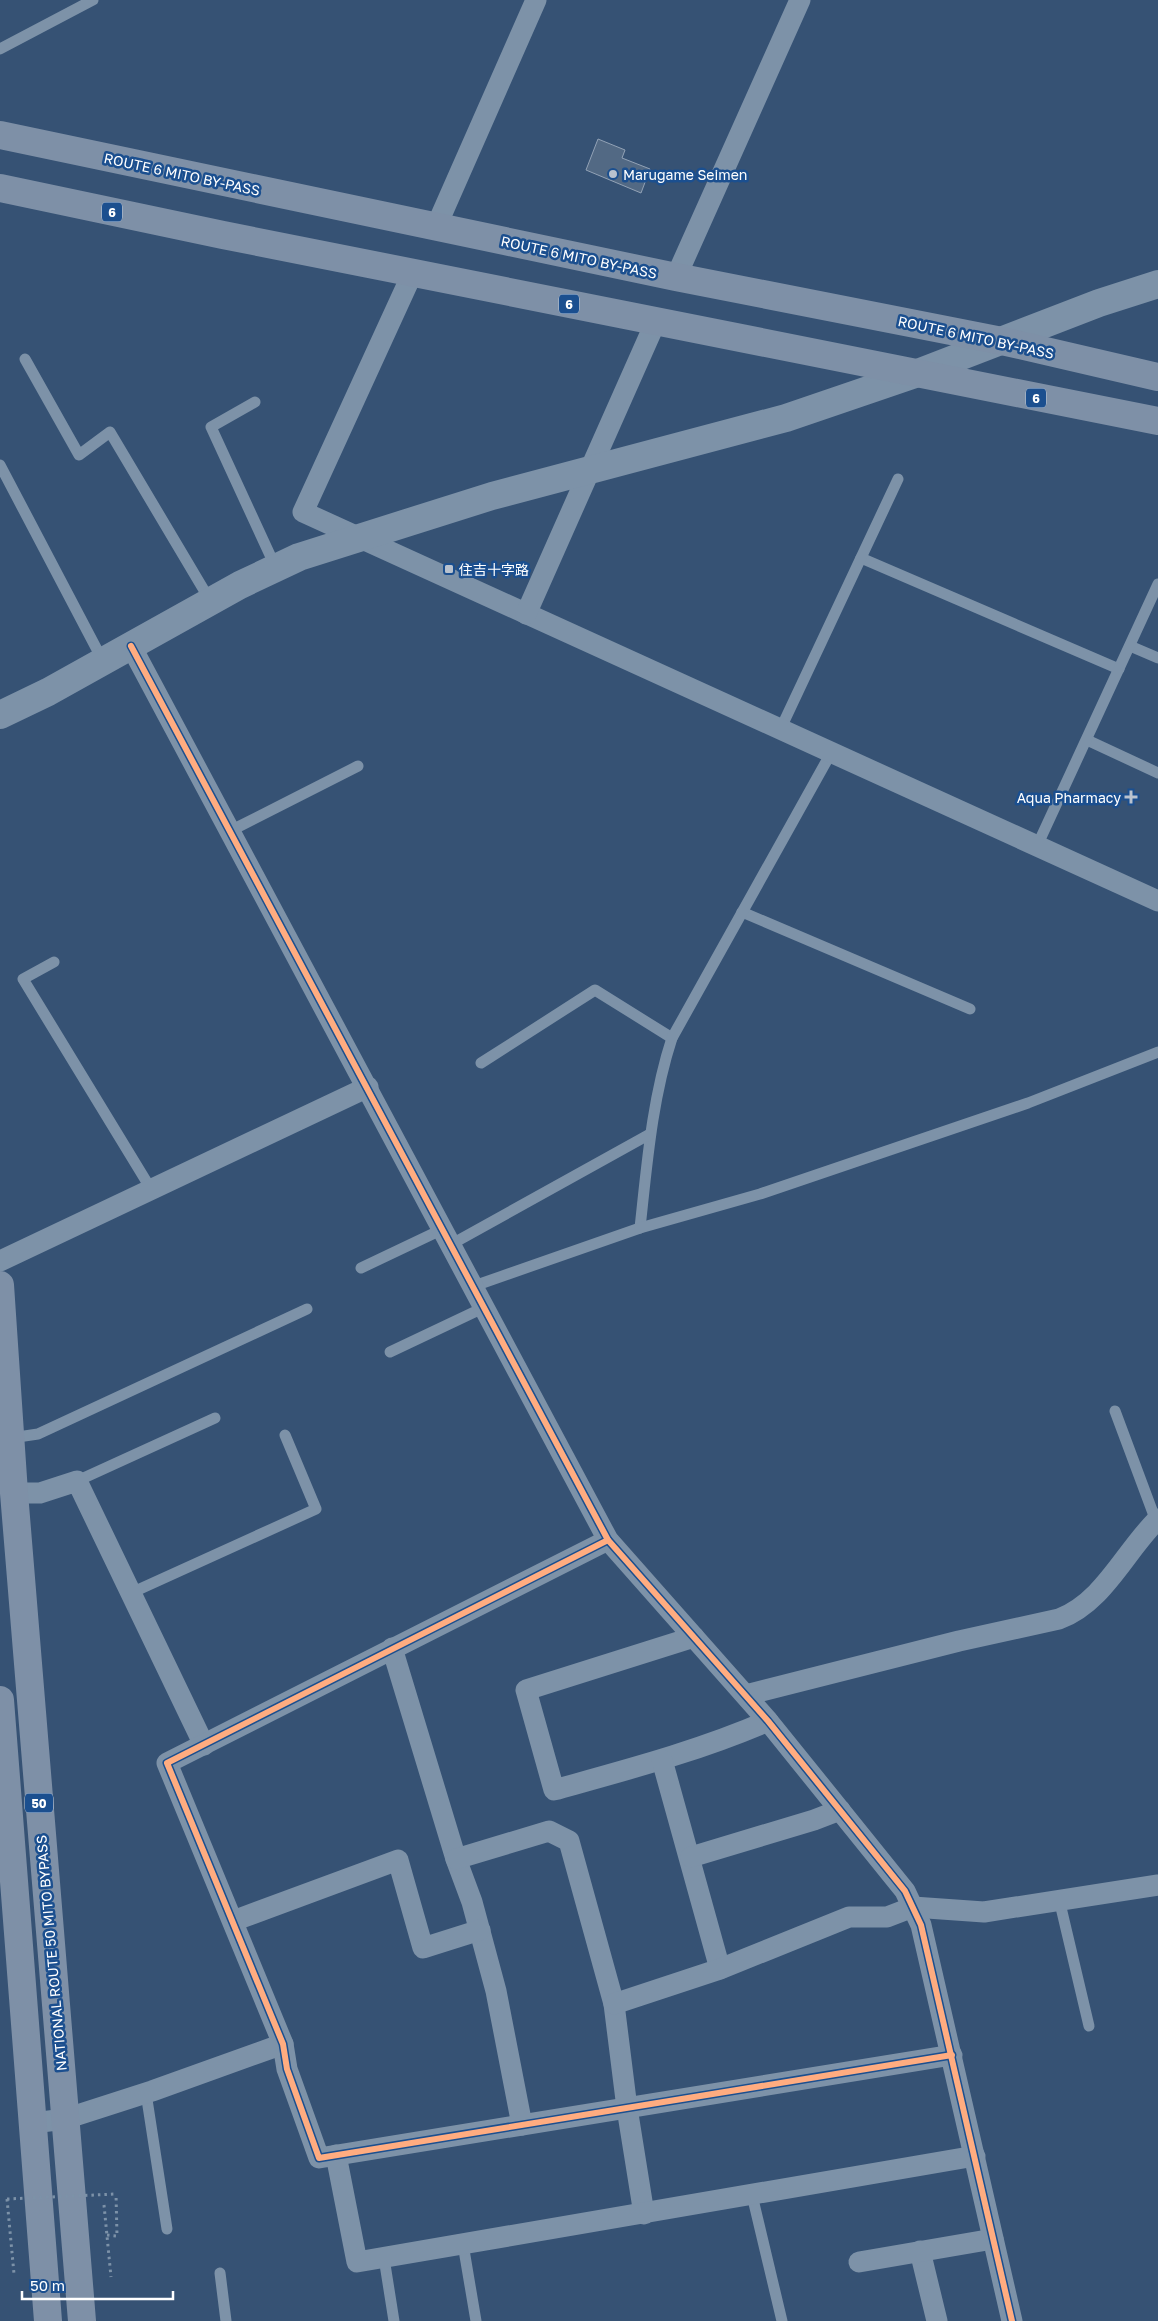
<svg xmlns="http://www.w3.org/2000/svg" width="1158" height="2321" viewBox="0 0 1158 2321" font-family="'Golos Text','Noto Sans JP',sans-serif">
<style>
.building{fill:#526984;stroke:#92a2b6}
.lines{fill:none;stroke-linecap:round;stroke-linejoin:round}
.path{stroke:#7d92a8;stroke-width:3;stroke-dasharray:2.5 4;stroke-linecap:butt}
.service{stroke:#7d92a8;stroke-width:11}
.minor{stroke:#7d92a8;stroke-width:21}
.tertiary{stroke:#7d92a8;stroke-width:28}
.trunk{stroke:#7e90a7;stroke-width:28}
.path-bridge{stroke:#7d92a8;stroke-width:3;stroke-dasharray:2.5 4;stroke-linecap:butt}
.cycleway-casing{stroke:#1b4f8f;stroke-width:9}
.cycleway{stroke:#ffac80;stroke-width:6}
.poi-dot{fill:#b9c2ce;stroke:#1b4f8f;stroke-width:2}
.labels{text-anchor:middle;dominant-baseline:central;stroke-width:5;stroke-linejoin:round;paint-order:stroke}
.shield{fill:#1b4f8f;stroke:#bbcadd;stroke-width:1}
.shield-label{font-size:12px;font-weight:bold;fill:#fff}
.street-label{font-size:14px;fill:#fff;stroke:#1b4f8f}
.poi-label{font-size:14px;fill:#fff;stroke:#1b4f8f;text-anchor:start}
</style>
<rect width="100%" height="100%" fill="#365274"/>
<polygon class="building" points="598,139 625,150 622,158 650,169 641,193 586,170"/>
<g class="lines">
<g class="path">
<polyline points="7,2199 14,2274"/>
<polyline points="104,2205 111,2277"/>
<polyline points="107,2235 117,2236 116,2194"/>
</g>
<g class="service">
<polyline points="0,49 93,0"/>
<polyline points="25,359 79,455 110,432 211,602"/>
<polyline points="255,402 211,427 276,568"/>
<polyline points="0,465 103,661"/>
<polyline points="861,558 1119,669"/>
<polyline points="1130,646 1158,658"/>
<polyline points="781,728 898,479"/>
<polyline points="1087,740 1158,773"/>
<polyline points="230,831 358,766"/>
<polyline points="1037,846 1158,584"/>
<polyline points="742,912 970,1009"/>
<polyline points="54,962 23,979 151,1189"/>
<polyline points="481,1063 595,990 672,1038"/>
<path d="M640 1228C647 1164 652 1099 672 1038L831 753"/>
<polyline points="450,1245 650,1134"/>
<polyline points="361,1268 443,1229"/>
<polyline points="474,1286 640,1228 760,1194 1028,1103 1158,1052"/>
<polyline points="390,1352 485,1307"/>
<polyline points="1115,1411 1156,1521"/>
<polyline points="11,1438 38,1434 307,1309"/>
<polyline points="77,1481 215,1418"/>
<polyline points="131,1593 316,1509 285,1435"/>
<polyline points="1059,1899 1089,2026"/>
<polyline points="146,2093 167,2229"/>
<polyline points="752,2195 782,2321"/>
<polyline points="463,2244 476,2321"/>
<polyline points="384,2258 394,2321"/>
<polyline points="220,2273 226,2321"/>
</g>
<g class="minor">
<polyline points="436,227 536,0"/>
<polyline points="413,272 303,512 1158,901"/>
<polyline points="676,277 800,0"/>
<polyline points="526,614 656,321"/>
<polyline points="131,646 608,1540 768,1721 905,1891 921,1925 1012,2321"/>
<polyline points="0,1261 368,1087"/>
<polyline points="14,1493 40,1493 77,1481 204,1745"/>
<polyline points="608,1540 167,1763 283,2044 287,2069 319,2158 952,2055"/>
<path d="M694 1637 526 1690 554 1790C626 1770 699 1751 768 1721"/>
<polyline points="392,1648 456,1859 472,1902 496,1991 522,2125"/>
<path d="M746 1695 959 1641 1059 1619C1104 1602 1125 1551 1158 1519"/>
<polyline points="662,1760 720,1969"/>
<polyline points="691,1857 814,1820 840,1810"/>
<polyline points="456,1859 549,1831 569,1841 614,2004 627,2108 644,2214"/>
<polyline points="233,1921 398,1860 423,1948 480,1930"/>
<polyline points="614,2004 720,1969 849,1917 887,1917 913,1907 984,1912 1158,1885"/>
<polyline points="33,2123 65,2119 152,2091 283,2044"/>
<polyline points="336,2155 357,2262 975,2156"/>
<polyline points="920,2251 937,2321"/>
<polyline points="859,2262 993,2239"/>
</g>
<polyline class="tertiary" points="0,715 48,692 240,585 299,557 492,496 786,418 915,374 1099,303 1158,284"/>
<g class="trunk">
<polyline points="0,135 676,277 1002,341 1158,377"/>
<polyline points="0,188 223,235 1158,421"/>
<polyline points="0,1285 14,1493 82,2321"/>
<polyline points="0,1700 48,2321"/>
</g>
<polyline class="path-bridge" points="7,2199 116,2194"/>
<defs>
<g id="cycleway">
<polyline points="131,646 608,1540 768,1721 905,1891 921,1925 1012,2321"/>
<polyline points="608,1540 167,1763 283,2044 287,2069 319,2158 952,2055"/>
</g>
</defs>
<use href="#cycleway" class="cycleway-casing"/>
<use href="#cycleway" class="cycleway"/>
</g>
<g class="poi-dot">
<circle cx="613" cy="174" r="5"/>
<rect x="444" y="564" width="10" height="10" rx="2.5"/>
<path d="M1128.5 789.5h5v5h5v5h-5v5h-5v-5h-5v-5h5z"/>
</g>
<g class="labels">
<g class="shield">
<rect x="102" y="202.5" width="20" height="19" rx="4"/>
<rect x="559" y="294.5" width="20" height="19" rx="4"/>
<rect x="1026" y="388.5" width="20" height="19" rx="4"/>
<rect x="25" y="1793.5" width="28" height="19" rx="4"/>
</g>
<g class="shield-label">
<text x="112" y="212">6</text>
<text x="569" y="304">6</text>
<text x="1036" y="398">6</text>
<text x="39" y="1803">50</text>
</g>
<g class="street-label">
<text transform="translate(182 174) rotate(12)">ROUTE 6 MITO BY-PASS</text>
<text transform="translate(579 257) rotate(12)">ROUTE 6 MITO BY-PASS</text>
<text transform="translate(976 337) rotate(12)">ROUTE 6 MITO BY-PASS</text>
<text transform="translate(51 1953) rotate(-95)">NATIONAL ROUTE 50 MITO BYPASS</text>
</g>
<g class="poi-label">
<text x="623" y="174">Marugame Seimen</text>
<text x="459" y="569">住吉十字路</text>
<text x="1121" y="797" text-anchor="end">Aqua Pharmacy</text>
</g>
</g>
<path d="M22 2291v8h151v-8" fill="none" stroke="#ffffff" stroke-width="2.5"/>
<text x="30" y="2291" font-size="15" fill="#ffffff" stroke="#1b4f8f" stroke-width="4" paint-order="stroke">50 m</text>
</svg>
